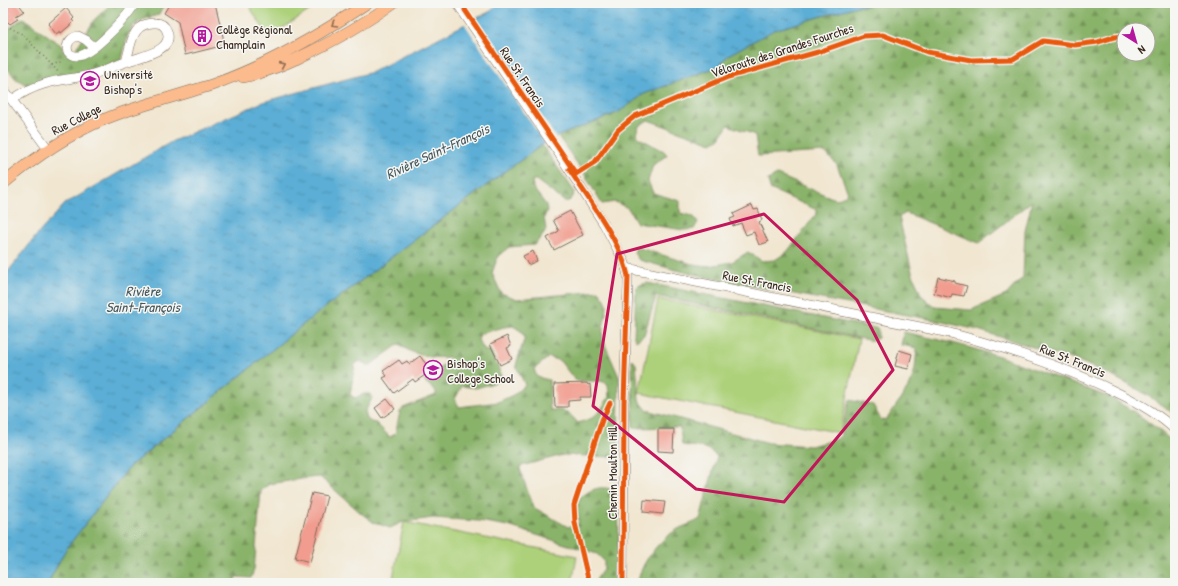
<svg xmlns="http://www.w3.org/2000/svg" width="1178" height="586" viewBox="0 0 1178 586" font-family="'Patrick Hand',sans-serif">
<style>
.forest{fill:url(#forest-firs);stroke:#626e44;fill-rule:evenodd}
.green{fill:#add17a;stroke:#747e4c}
.water{fill:url(#water-ripples);stroke:#4b6c7a}
.pier{fill:#f1e6d0}
.building{fill:#f19c8e}
.lines{fill:none;stroke-linecap:round;stroke-linejoin:round}
.minor-casing{stroke:#7b6c5c;stroke-width:10}
.major-casing{stroke:#7b6c5c;stroke-width:12}
.path{stroke:#7b6c5c;stroke-width:1.5;stroke-dasharray:1 3;stroke-linecap:butt}
.minor{stroke:#fff;stroke-width:9}
.major{stroke:#fbbb8d;stroke-width:11}
.cycleway-casing{stroke:#f6f6f2;stroke-width:8}
.cycleway{stroke:#e8590c;stroke-width:5}
.oneway{stroke:#916b50}
.marked{fill:none;stroke:#c2185b;stroke-width:3;stroke-linejoin:round}
.labels{text-anchor:middle;dominant-baseline:central;stroke-width:3;stroke-linejoin:round;paint-order:stroke}
.poi-label{font-size:13px;fill:#3b2a1e;stroke:#f6f6f2;text-anchor:start}
.street-label{font-size:13px;fill:#3b2a1e;stroke:#f6f6f2}
.water-label{font-size:14px;font-style:italic;fill:#46585e;stroke:#f6f6f2}
</style>
<defs>
<pattern id="forest-firs" width="22" height="20" patternUnits="userSpaceOnUse"><rect width="22" height="20" fill="#8ab36a"/><path d="M5 1l3.5 6h-7zM16 11l3.5 6h-7z" fill="#729257"/></pattern>
<pattern id="water-ripples" width="26" height="14" patternUnits="userSpaceOnUse"><rect width="26" height="14" fill="#5baed6"/><path d="M2 4q2-2 4 0t4 0M15 11q2-2 4 0t4 0" fill="none" stroke="#4c8ead"/></pattern>
</defs>
<rect width="100%" height="100%" fill="#f6f6f2"/>
<filter id="ink" filterUnits="userSpaceOnUse"><feTurbulence type="fractalNoise" baseFrequency=".025" numOctaves="2"/><feDisplacementMap in="SourceGraphic" scale="8" xChannelSelector="R" yChannelSelector="G"/><feConvolveMatrix kernelMatrix="1 2 1 2 8 2 1 2 1" color-interpolation-filters="sRGB"/></filter>
<filter id="wash" filterUnits="userSpaceOnUse"><feTurbulence type="fractalNoise" baseFrequency=".012" numOctaves="4" result="noise"/><feDisplacementMap in="SourceGraphic" scale="16" xChannelSelector="R" yChannelSelector="G"/><feGaussianBlur stdDeviation="0.9" result="paint"/><feColorMatrix in="noise" values="0 0 0 0 0 0 0 0 0 0 0 0 0 0 0 0 0 1.4 0 .05"/><feComposite in="paint" operator="in"/></filter>
<g filter="url(#wash)">
<rect width="100%" height="100%" fill="#f1e6d0"/>
<g class="forest">
<polygon points="112,3 167,3 158,15 142,20 132,27 127,38 122,59 101,68 29,86 16,79 3,63 3,25 7,30 23,18 61,45 64,52 74,52 95,19"/>
<path d="M933 3H1175V415L1165 407 1139 390 1102 371 1081 362 978 330 934 320 730 282 676 270 639 260 634 253 636 247 692 264 709 266 732 262 748 252 762 261 775 260 787 252 817 213V210L770 189 768 180 777 175 835 199 841 198 848 193 837 165 825 152 758 156 755 135 728 125 720 138 712 143 648 120 639 126 636 133 639 138 664 151 667 155 653 165 648 181 653 193 680 201V213L693 216 698 222 694 229 684 230 637 223 628 208 615 202 602 204 585 175 558 136 619 112 644 94 719 66 728 55 774 30 857 6ZM1124 30H1148V54H1124ZM1032 201 1025 231 1023 277 1006 295 971 310 935 307 921 295 912 272 899 217 906 213 979 243Z"/>
<path d="M542 145 574 191 573 197 569 201H564L536 180H532L533 188 546 205 547 210 544 218 546 229 544 234 534 245 509 247 498 256 492 273 501 293 517 299 599 291C602 295 606 299 607 305 607 316 601 327 603 340L619 377 618 451 614 457 563 455 521 466 520 469 533 507 568 527 578 524C580 518 576 512 577 505 578 497 591 489 599 488 605 487 611 489 618 491L619 494 618 583H594L604 568V561L597 554 508 526 479 521 433 518 403 522 390 528 373 522 361 513 320 477 308 478 269 484 261 491 254 570 251 578 236 577 234 583H48L66 549 130 466 305 323 496 178ZM513 326 521 331 525 337 518 358 516 366 525 385 513 395 498 402 459 407 455 399 462 386 476 388 504 380 490 350 485 351 478 340 480 334 504 327ZM399 344C412 355 432 359 449 357L451 359 424 381 436 391V395L403 408 400 412 395 434 390 437 376 423 371 422 367 419 365 412 372 398 370 394H364L355 398 350 395 355 364 360 361 369 366ZM549 357 560 361 574 379 578 381H601L608 384 609 397 600 411 592 418 578 423C567 411 567 410 550 410L549 380 537 377 534 369Z"/>
<polygon points="647,283 874,328 878,329 878,338 873,341 656,296 644,335 636,341 634,338 636,288 640,285"/>
<path d="M904 332 953 343 999 356 1111 398 1136 413 1159 430 1175 444V583H638C640 562 662 537 680 528 687 525 694 523 700 519L717 456 706 448 682 445 680 427 633 428 632 359 636 364 639 400 647 410 769 443 811 446 837 439 841 435 849 400 873 405 881 420 887 419 910 385 915 369 917 348 901 345Z"/>
</g>
<g class="green">
<polygon points="247,3 321,3 269,37"/>
<polygon points="658,299 859,339 840,433 639,393"/>
<polygon points="404,522 577,556 572,583 392,583"/>
</g>
<polygon class="water" points="499,3 933,3 857,6 774,30 728,55 719,66 644,94 619,112 558,136 542,145 496,178 305,323 130,466 66,549 48,583 3,583 3,278 37,235 65,204 173,141 263,102 372,72 491,11"/>
<polygon class="pier" points="475,18 557,139 546,145 464,23"/>
<g id="blocks">
<g class="building">
<polygon points="3,3 18,3 24,11 16,16 18,19 10,24 8,22 3,26"/>
<polygon points="170,3 215,3 225,45 185,55 178,22 164,13"/>
<polygon points="66,8 74,18 72,20 74,22 61,33 60,31 56,34 48,24"/>
<polygon points="752,205 754,210 758,209 762,220 759,222 768,242 759,245 754,232 746,235 741,223 733,226 730,219 735,217 733,214"/>
<polygon points="570,211 583,235 554,250 547,238 559,231 553,220"/>
<polygon points="533,251 537,261 528,265 523,256"/>
<polygon points="938,277 955,281 955,283 967,286 964,296 952,294 951,298 934,293"/>
<polygon points="507,336 511,346 507,348 512,359 500,365 490,344"/>
<polygon points="899,350 912,354 908,369 895,366"/>
<polygon points="420,356 431,371 415,382 413,379 394,393 383,378 387,376 383,371 399,360 402,364 407,361 409,364"/>
<polygon points="587,383 588,385 590,384 591,397 580,397 580,400 568,401 568,407 555,407 554,384"/>
<polygon points="387,399 395,409 382,418 375,408"/>
<polygon points="658,429 674,429 673,452 658,451"/>
<polygon points="312,493 327,496 310,562 295,558"/>
<polygon points="644,500 665,502 663,514 643,512"/>
</g>
</g>
</g>
<g filter="url(#ink)">
<use href="#blocks" fill-opacity="0" stroke="#7b6c5c" stroke-width="1"/>
<g class="lines">
<defs>
<g id="minor">
<polyline points="457,3 558,152 604,224 625,263 628,276 628,286 624,402 623,583"/>
<path d="M94 47 86 40 78 36C65 39 63 55 76 56 91 57 128 16 135 3"/>
<polyline points="3,88 48,149"/>
<path d="M12 100C23 92 31 88 44 84 59 79 74 79 89 75 103 72 115 65 129 61 141 56 175 51 167 31 165 26 162 23 156 23 132 21 131 44 126 62"/>
<path d="M626 268 950 333C1007 348 1063 366 1116 392 1137 402 1159 414 1175 430"/>
</g>
<g id="major">
<path d="M243 77C262 74 279 66 296 59 330 43 363 25 393 3"/>
<path d="M3 184C34 158 67 135 105 119 141 104 180 96 217 83 269 64 321 34 367 3"/>
</g>
</defs>
<use href="#minor" class="minor-casing"/>
<use href="#major" class="major-casing"/>
<g class="path">
<polyline points="3,24 22,34 52,65 58,72"/>
<polyline points="52,65 63,61"/>
</g>
<use href="#minor" class="minor"/>
<use href="#major" class="major"/>
<defs>
<g id="cycleway">
<polyline points="465,3 465,10 576,174 595,162 618,130 635,116 728,77 818,52 864,36 883,35 927,52 971,60 1013,59 1043,41 1075,45 1098,42 1114,37 1124,36"/>
<path d="M569 169C589 200 620 240 628 276L624 402 623 583"/>
<polyline points="589,583 575,523 574,505 602,420 610,403"/>
</g>
</defs>
<use href="#cycleway" class="cycleway-casing"/>
<use href="#cycleway" class="cycleway"/>
</g>
<defs><path id="oneway-chevron" d="M-2-3.5L2.5 0L-2 3.5" fill="none" stroke-width="1.6" stroke-linecap="round" stroke-linejoin="round"/></defs>
<g class="oneway">
<use href="#oneway-chevron" transform="translate(334 24) rotate(149)"/>
<use href="#oneway-chevron" transform="translate(282 65) rotate(-24)"/>
</g>
</g>
<path class="marked" d="M764 214 857 300 893 370 784 502 696 489 593 406 617 254Z"/>
<defs>
<symbol id="building-ring" viewBox="-11 -11 22 22"><circle r="9.5" fill="#f6f6f2" stroke="#b5179e" stroke-width="1.5"/><path d="M-4-6H4V6H1V3H-1V6H-4ZM-2.5-4.3h1.7v1.8h-1.7ZM.8-4.3h1.7v1.8H.8ZM-2.5-1h1.7V.8h-1.7ZM.8-1h1.7V.8H.8Z" fill="#b5179e"/></symbol>
<symbol id="university-ring" viewBox="-11 -11 22 22"><circle r="9.5" fill="#f6f6f2" stroke="#b5179e" stroke-width="1.5"/><path d="M0-5L7-2L0 1L-7-2ZM-4 1L0 2.5L4 1V4Q0 6-4 4Z" fill="#b5179e"/></symbol>
<symbol id="school-ring" viewBox="-11 -11 22 22"><circle r="9.5" fill="#f6f6f2" stroke="#b5179e" stroke-width="1.5"/><path d="M0-5L7-2L0 1L-7-2ZM-4 1L0 2.5L4 1V4Q0 6-4 4Z" fill="#b5179e"/></symbol>
</defs>
<g fill-rule="evenodd">
<use href="#building-ring" x="191" y="25" width="22" height="22"/>
<use href="#university-ring" x="79" y="70" width="22" height="22"/>
<use href="#school-ring" x="422" y="359" width="22" height="22"/>
</g>
<g class="labels">
<g class="poi-label">
<text x="216" y="29">Collège Régional<tspan x="216" dy="15">Champlain</tspan></text>
<text x="104" y="74">Université<tspan x="104" dy="15">Bishop's</tspan></text>
<text x="447" y="363">Bishop's<tspan x="447" dy="15">College School</tspan></text>
</g>
<g class="street-label">
<text transform="translate(782 50) rotate(-18)">Véloroute des Grandes Fourches</text>
<text transform="translate(523 77) rotate(56)">Rue St. Francis</text>
<text transform="translate(76 119) rotate(-27)">Rue College</text>
<text transform="translate(757 281) rotate(11)">Rue St. Francis</text>
<text transform="translate(1073 360) rotate(22)">Rue St. Francis</text>
<text transform="translate(612 473) rotate(-90)">Chemin Moulton Hill</text>
</g>
<g class="water-label">
<text transform="translate(437 151) rotate(-25)">Rivière Saint-François</text>
<text x="143" y="290">Rivière<tspan x="143" dy="16">Saint-François</tspan></text>
</g>
</g>
<rect width="1178" height="586" fill="none" stroke="#f6f6f2" stroke-width="16"/>
<g transform="translate(1136 42) rotate(143)"><circle r="19" fill="#f6f6f2" stroke="#aba49d"/>
<path d="M0-3L7 15L0 10L-7 15Z" fill="#b5179e"/>
<text y="-6" font-size="11" font-weight="bold" text-anchor="middle" fill="#3b2a1e">N</text>
</g>
</svg>
